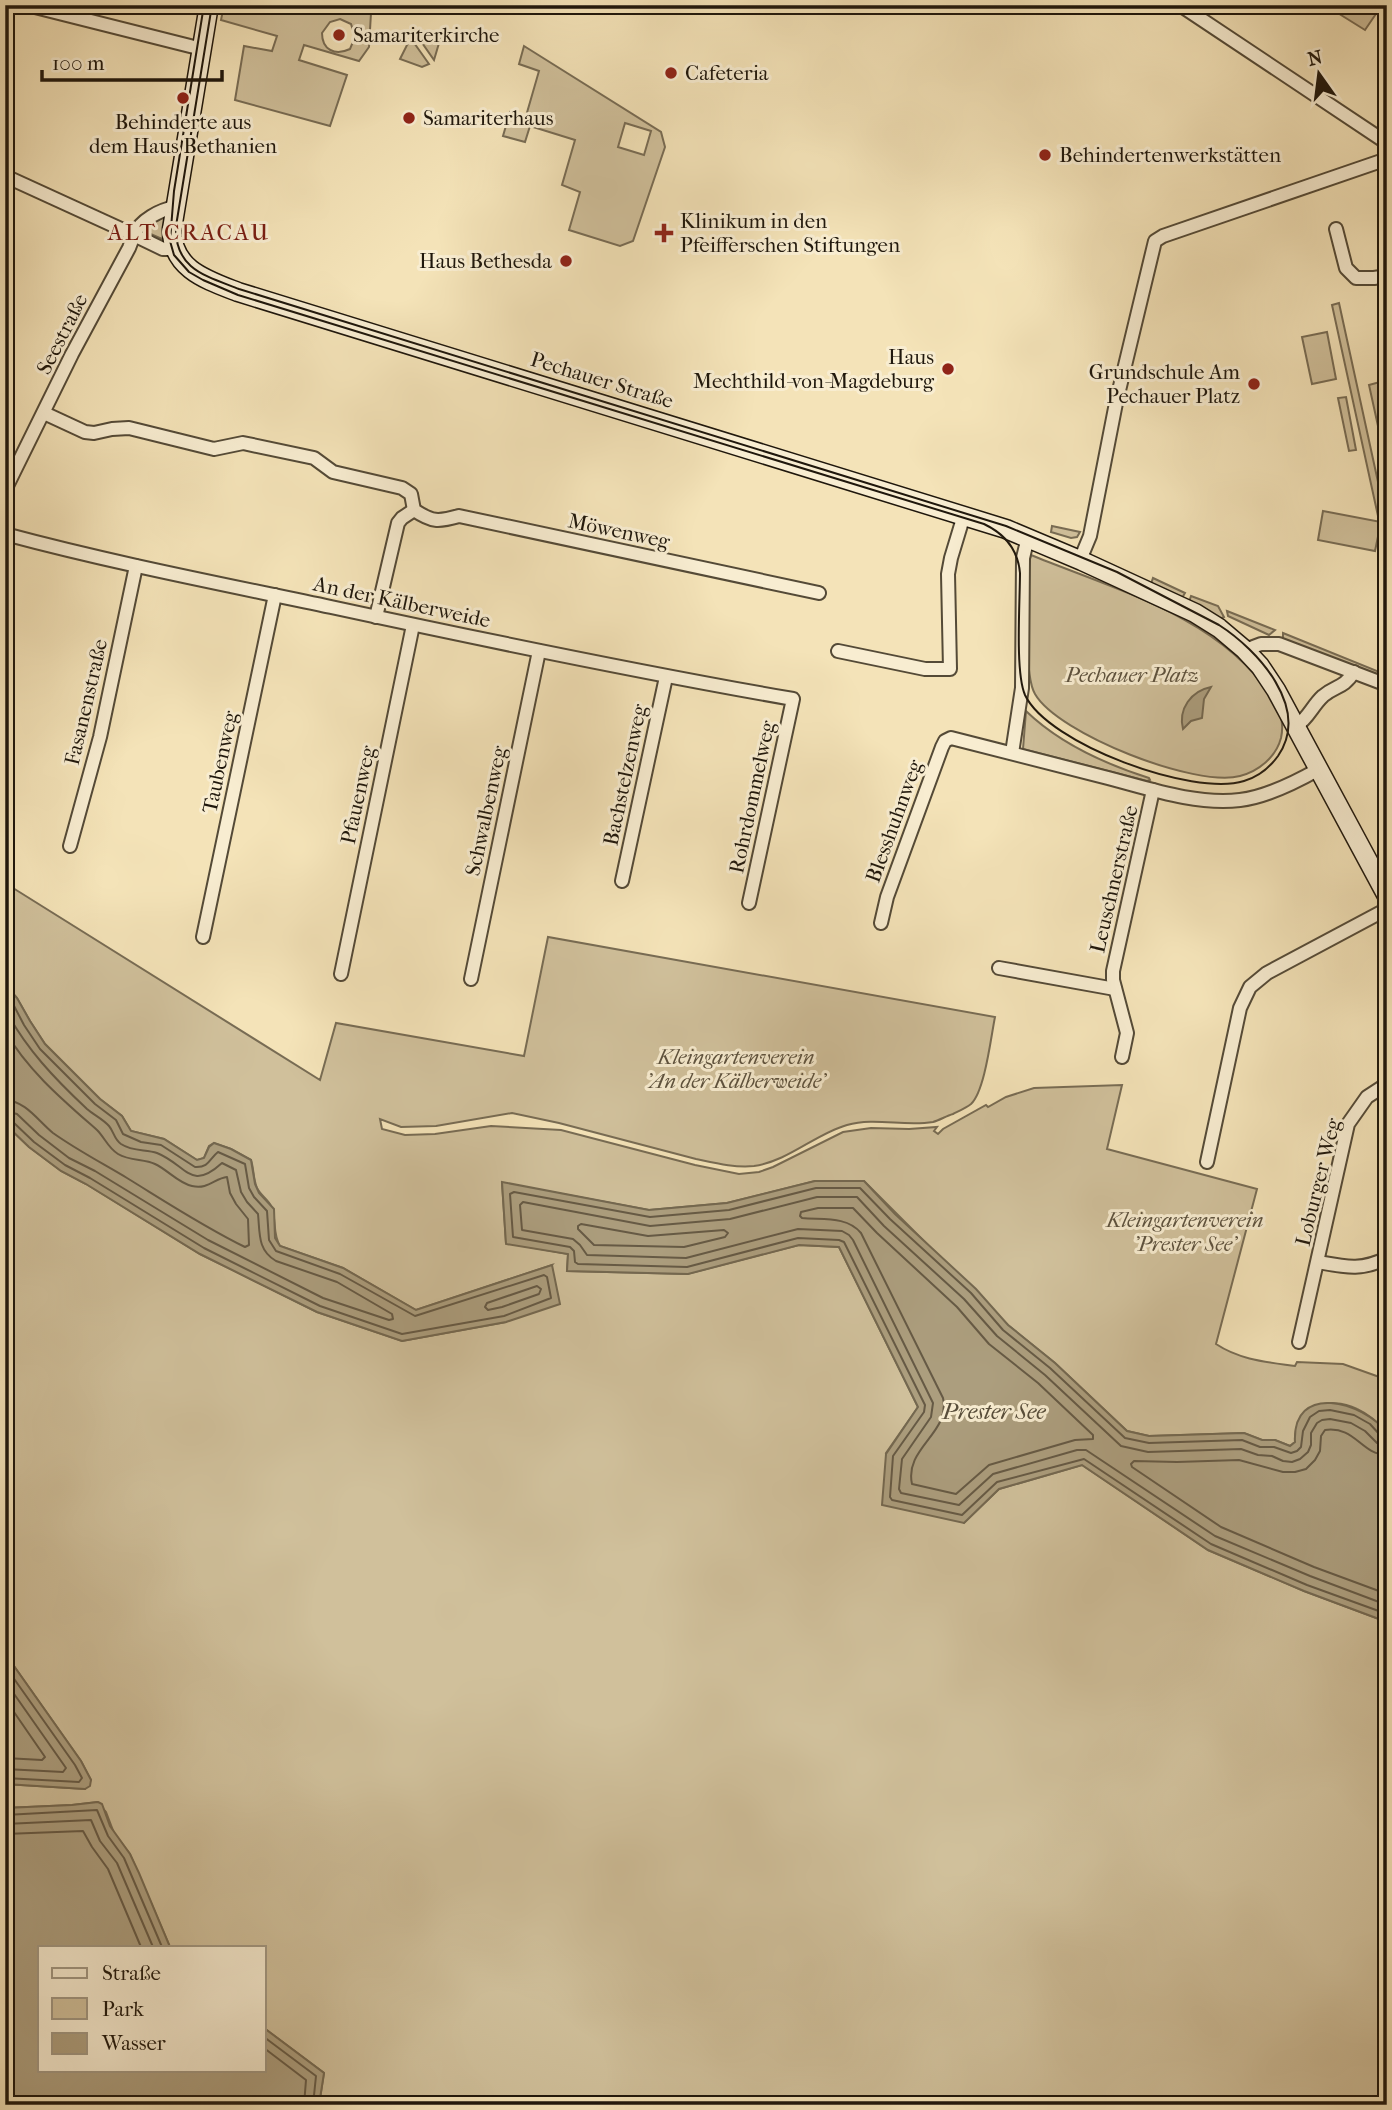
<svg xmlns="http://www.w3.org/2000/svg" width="1392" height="2110" viewBox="0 0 1392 2110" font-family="'IM FELL French Canon',serif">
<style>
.green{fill:#d0c09b;stroke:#786c54;stroke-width:2;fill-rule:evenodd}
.water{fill:#ac9e7e;stroke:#746850;stroke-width:2}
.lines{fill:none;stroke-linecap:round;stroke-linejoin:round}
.shore{stroke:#665a45;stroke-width:2}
.street-casing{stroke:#544a37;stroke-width:16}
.secondary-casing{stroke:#1f170c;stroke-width:21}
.street{stroke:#f8edd1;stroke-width:12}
.secondary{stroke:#f8edd1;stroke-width:18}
.tram{stroke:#1f170c;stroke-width:2}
.poi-dot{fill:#8f2418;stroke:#f8edd1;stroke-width:2.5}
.labels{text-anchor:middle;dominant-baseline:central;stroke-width:6;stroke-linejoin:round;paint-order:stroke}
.poi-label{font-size:21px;fill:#1f170c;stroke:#f8edd1;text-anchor:start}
.street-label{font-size:21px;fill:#1f170c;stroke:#f8edd1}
.park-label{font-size:21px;font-style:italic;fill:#5d523e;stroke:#f8edd1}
.neighbourhood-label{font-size:23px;letter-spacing:2px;fill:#7a1f14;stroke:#f8edd1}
.water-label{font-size:23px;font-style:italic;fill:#574d3a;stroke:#f8edd1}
</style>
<rect width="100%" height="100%" fill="#f4e3b8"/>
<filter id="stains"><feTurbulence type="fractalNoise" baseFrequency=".00286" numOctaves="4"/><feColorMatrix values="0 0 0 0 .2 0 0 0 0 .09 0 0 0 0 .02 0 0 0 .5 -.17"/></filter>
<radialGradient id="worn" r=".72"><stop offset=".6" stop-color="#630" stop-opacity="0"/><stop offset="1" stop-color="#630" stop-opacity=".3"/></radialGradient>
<g class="green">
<path d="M224 5H366L371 13 369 47 359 61 304 45 299 60 347 75 330 126 235 100 244 46 272 51 277 36 221 20ZM340 19 351 24 355 37 350 49C335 56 322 50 322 33L330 22Z"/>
<polygon points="1325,5 1382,5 1365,30"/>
<polygon points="436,32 442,33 434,60 418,37"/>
<polygon points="412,40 429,64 422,67 400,59 407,45"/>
<path d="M524 46 661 132 665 147 633 241 620 246 569 230 580 192 562 185 575 140 530 126 525 142 503 136 510 112 526 116 539 71 519 64ZM625 123 651 131 644 155 618 147Z"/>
<polygon points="163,217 167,219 164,238 162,239 146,232 146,228"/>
<polygon points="1339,303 1385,514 1378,516 1332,305"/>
<polygon points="1327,332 1336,379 1312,384 1302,337"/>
<polygon points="1387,380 1387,467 1369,385"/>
<polygon points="1346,397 1356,450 1349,451 1338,398"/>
<polygon points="1323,511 1381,522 1375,551 1318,540"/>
<polygon points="1052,526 1080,532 1077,537 1071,538 1051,532"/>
<path d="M1031 555C1111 588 1220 617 1269 694 1279 710 1285 719 1281 738 1276 757 1259 771 1240 776 1196 788 1058 734 1035 694 1023 674 1028 591 1029 563Z"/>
<polygon points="1153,578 1185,593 1182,598 1151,584"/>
<polygon points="1191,596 1218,606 1224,617 1220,619 1189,602"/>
<polygon points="1227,611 1275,630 1269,635 1228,616"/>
<polygon points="1283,633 1377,671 1382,677 1283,639"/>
<path d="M1026 711C1060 744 1105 764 1149 778L1150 780 1147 781 1023 749Z"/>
<path d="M5 883 320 1080 336 1023 524 1056 548 937 995 1017C991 1036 985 1091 971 1104 966 1108 959 1111 953 1114 946 1116 940 1120 933 1122 905 1127 875 1117 847 1125 815 1134 789 1161 754 1166 735 1168 715 1163 696 1159L559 1123 512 1113 436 1126 401 1127 380 1119 382 1129 405 1135 435 1134 491 1126 561 1130 695 1165 739 1174 759 1172 773 1167 843 1132 871 1128 909 1129 937 1127 934 1131 938 1134 943 1129 986 1105 988 1107 1006 1097 1034 1088 1122 1085 1107 1149 1257 1189 1216 1344C1240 1360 1267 1362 1295 1366L1297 1362 1343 1364 1385 1379 1387 1380V1433C1378 1422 1370 1415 1357 1409 1329 1395 1293 1406 1295 1442L1290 1446 1275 1440H1262L1244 1433 1149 1436 1127 1431 1055 1363 1008 1325 864 1181H815L727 1203 649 1210 502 1183 506 1243 568 1254 567 1271 687 1274 799 1245 839 1247 918 1407 886 1453 964 1523 999 1489 1082 1465 1208 1550 1304 1591 1387 1622V2105H319L324 2073 264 2028V1947H170L130 1854 114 1833 106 1812 97 1802 72 1805 5 1808V1784L85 1789 91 1780 81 1761 9 1659 5 1650V1124L29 1147 61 1171 86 1184 200 1254 317 1312 402 1341 506 1322 552 1265 416 1310 343 1268 280 1246C272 1233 277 1220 271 1206 268 1199 261 1196 257 1188 253 1179 254 1169 251 1160L231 1149 214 1143 209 1146 204 1158 197 1160 164 1139 131 1131 122 1116 100 1099 45 1044 30 1021 17 998 11 991 5 988Z"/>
</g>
<g class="water">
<path d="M1211 687 1204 699 1202 718 1191 721 1183 729C1178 709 1191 691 1211 687Z"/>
<polygon points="5,988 11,991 17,998 30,1021 45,1044 100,1099 122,1116 131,1131 164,1139 197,1160 204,1158 209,1147 214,1143 231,1149 251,1160 255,1184 259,1193 274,1209 275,1238 280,1246 343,1268 416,1310 552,1265 560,1304 506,1322 402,1341 317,1312 200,1254 86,1184 61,1171 29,1147 5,1124"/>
<path d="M815 1181H864L895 1214 976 1289 1008 1325 1055 1363 1127 1431 1149 1436 1244 1433 1262 1440H1275L1290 1446 1295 1442C1292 1382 1363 1401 1387 1433V1622L1304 1591 1208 1550 1082 1465 999 1489 964 1523 882 1505 886 1454 918 1407 839 1247 799 1245 688 1274 567 1271 568 1254 506 1244 502 1182 649 1210 727 1203Z"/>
<polygon points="5,1650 9,1659 81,1761 91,1780 90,1786 85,1789 5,1784"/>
<polygon points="98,1802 102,1804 110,1826 130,1854 139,1873 170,1947 40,1947 40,2070 264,2070 264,2028 324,2073 319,2105 5,2105 5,1808 72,1805"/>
</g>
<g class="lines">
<g class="shore">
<path d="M5 996 12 1002 24 1025 40 1049 95 1104 116 1120 123 1134 141 1142 161 1145 195 1167C209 1168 210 1158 218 1152L245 1164 249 1188 254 1197 267 1211 269 1240 276 1251 340 1274 415 1316 544 1275 547 1277 551 1298 504 1316 402 1334 320 1306 204 1248 90 1178 65 1165 34 1142 12 1121 5 1119"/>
<path d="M5 1009C26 1049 55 1079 87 1109 94 1115 103 1119 109 1126 114 1132 114 1139 121 1144 133 1152 146 1149 157 1153 187 1165 190 1192 222 1163L236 1170 241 1192 247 1202 258 1214C260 1232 257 1250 276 1261L337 1282 392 1314 393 1319 389 1320 323 1298 208 1240 95 1171 69 1158 39 1135 17 1114 5 1111"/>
<path d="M5 1031C28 1071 64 1101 97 1130 105 1138 108 1148 118 1154 130 1161 144 1159 155 1164 168 1170 178 1183 192 1186 208 1190 215 1178 227 1177L230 1193 236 1204 248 1219 249 1245 245 1247C204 1227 166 1202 127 1178 102 1163 77 1150 53 1133 38 1121 26 1101 5 1100"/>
<path d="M818 1208H853L877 1233 957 1307 989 1344 1038 1383 1093 1435V1439L1075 1440 989 1465 956 1494 912 1484C904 1448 951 1433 943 1398L861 1233C847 1216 823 1220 802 1218L800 1216 801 1212Z"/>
<polygon points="581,1224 648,1236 724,1230 728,1233 725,1237 684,1247 594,1245 578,1229 578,1226"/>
<polygon points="537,1286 541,1289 539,1294 502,1307 488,1310 485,1307 487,1303"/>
<polyline points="1387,1436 1380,1435 1370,1424 1354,1415 1330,1410 1319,1411 1310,1417 1303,1431 1301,1447 1297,1451 1291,1453 1274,1447 1260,1447 1242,1440 1149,1443 1125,1438 1050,1368 1003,1330 971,1293 890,1219 860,1188 816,1188 729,1210 650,1217 514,1192 510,1194 513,1237 570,1247 574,1251 575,1262 578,1264 687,1267 798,1238 839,1240 844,1242 925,1405 924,1412 893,1456 890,1497 892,1500 962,1515 997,1482 1084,1459 1211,1544 1307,1585 1387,1614"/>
<polyline points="1387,1445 1377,1443 1365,1431 1351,1423 1330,1419 1322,1420 1317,1423 1311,1433 1311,1445 1308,1452 1300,1459 1292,1462 1283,1461 1272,1456 1258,1455 1241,1449 1148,1452 1121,1446 1045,1375 997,1336 964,1299 884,1226 857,1197 817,1197 730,1219 650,1226 523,1202 520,1205 522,1230 573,1239 580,1245 587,1255 686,1258 798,1229 842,1231 849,1235 853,1240 933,1403 931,1417 902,1459 899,1489 901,1493 959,1505 993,1474 1077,1450 1086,1450 1215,1536 1310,1576 1387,1605"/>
<path d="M1387 1455C1360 1454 1356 1426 1325 1430L1321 1436 1320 1451 1315 1460 1306 1469 1295 1472H1283L1239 1460 1177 1462 1134 1461 1131 1464 1132 1467 1221 1527 1314 1567 1387 1594"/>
<polyline points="5,1666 75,1765 82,1778 79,1782 5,1778"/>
<polyline points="5,1681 66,1768 63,1772 5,1769"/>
<polyline points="5,1699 45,1757 42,1760 5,1758"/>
<polyline points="5,1815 97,1810 108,1836 124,1858 162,1947"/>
<polyline points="5,1824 91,1820 100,1841 117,1863 153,1947"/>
<polyline points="5,1834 83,1831 92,1847 108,1869 141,1947"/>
<polyline points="264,2037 316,2076 313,2105"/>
<polyline points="264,2048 306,2080 304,2105"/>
</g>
<defs>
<g id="street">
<polyline points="27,5 202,49"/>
<polyline points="1180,5 1387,143"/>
<path d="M5 176 134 235C140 220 160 210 175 207"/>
<polyline points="1336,229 1346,268 1356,278 1374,278 1387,276"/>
<path d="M44 413 85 432 94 433 112 429 129 428 214 449 243 443 314 458 333 472 402 488 411 494 414 510C432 522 438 522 459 516L819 593"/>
<polyline points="5,490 72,354 129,248 134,235 163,249 175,249"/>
<path d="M5 534C113 563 222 584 331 607 484 640 638 672 793 699L749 903"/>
<polyline points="1080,560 1090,536 1116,403 1155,241 1163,236 1387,159"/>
<polyline points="376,617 398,523 402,518 414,510"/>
<polyline points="1245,650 1261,644 1279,644 1387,685"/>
<polyline points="838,651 925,669 950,669 948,574 951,558 964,515"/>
<path d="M1296 726C1308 719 1312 706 1323 696 1336 685 1343 689 1354 672"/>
<polyline points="1012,753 1022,688 1023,558 1028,537"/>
<polyline points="70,846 100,737 136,566"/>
<polyline points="622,881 666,677"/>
<path d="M881 923 887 897 942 747 945 741 951 738C1004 751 1056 765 1108 778 1150 789 1196 805 1240 800 1267 797 1296 782 1319 769"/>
<polyline points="203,937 275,595"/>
<polyline points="999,968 1115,989"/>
<polyline points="341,974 413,625"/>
<polyline points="471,979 539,651"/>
<polyline points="1122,1057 1127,1033 1113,980 1113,971 1153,790"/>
<polyline points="1207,1162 1240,1008 1250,987 1267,973 1387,909"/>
<path d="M1318 1262C1346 1267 1361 1271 1387 1258"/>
<polyline points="1299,1342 1348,1124 1367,1097 1387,1084"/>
</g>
<path id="secondary" d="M209 5 172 229C171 269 207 280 238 292L1006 529 1082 561 1195 613 1219 628 1245 650 1260 666 1276 690 1387 896"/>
</defs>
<use href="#street" class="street-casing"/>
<use href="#secondary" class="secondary-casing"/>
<use href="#street" class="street"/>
<use href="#secondary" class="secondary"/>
<path class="tram" d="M204 5 174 191 170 241 174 255 189 272 203 280 238 295 984 524C1005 534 1018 550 1020 573 1020 602 1015 672 1025 695 1048 744 1193 797 1244 781 1258 777 1270 767 1278 756 1311 708 1258 650 1219 625L1117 572 1006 526 239 289C206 276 174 269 176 226L212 5"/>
</g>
<g class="poi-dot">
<circle cx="339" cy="35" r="7"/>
<circle cx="671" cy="73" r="7"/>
<circle cx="183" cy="98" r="7"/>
<circle cx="409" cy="118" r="7"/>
<circle cx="1045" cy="155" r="7"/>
<path d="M660.5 222.5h7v7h7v7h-7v7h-7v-7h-7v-7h7z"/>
<circle cx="566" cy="261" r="7"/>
<circle cx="948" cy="369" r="7"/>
<circle cx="1254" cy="384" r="7"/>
</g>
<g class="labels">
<g class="poi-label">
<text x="353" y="35">Samariterkirche</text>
<text x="685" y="73">Cafeteria</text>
<text x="423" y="118">Samariterhaus</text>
<text x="183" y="122" text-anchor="middle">Behinderte aus<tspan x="183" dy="24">dem Haus Bethanien</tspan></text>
<text x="1059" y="155">Behindertenwerkstätten</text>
<text x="680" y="221">Klinikum in den<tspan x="680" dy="24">Pfeifferschen Stiftungen</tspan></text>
<text x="552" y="261" text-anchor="end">Haus Bethesda</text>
<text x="934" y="357" text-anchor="end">Haus<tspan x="934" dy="24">Mechthild-von-Magdeburg</tspan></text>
<text x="1240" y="372" text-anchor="end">Grundschule Am<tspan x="1240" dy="24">Pechauer Platz</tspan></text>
</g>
<g class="street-label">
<text transform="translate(62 334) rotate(-63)">Seestraße</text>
<text transform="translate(602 380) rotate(17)">Pechauer Straße</text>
<text transform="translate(619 531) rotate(12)">Möwenweg</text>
<text transform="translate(402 602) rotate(12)">An der Kälberweide</text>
<text transform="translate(86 702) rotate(-77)">Fasanenstraße</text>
<text transform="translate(220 762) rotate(-78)">Taubenweg</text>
<text transform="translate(625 775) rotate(-78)">Bachstelzenweg</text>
<text transform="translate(358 795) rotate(-78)">Pfauenweg</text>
<text transform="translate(752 797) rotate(-78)">Rohrdommelweg</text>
<text transform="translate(486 811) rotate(-78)">Schwalbenweg</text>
<text transform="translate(894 821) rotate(-70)">Blesshuhnweg</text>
<text transform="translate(1114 879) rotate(-77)">Leuschnerstraße</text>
<text transform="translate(1318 1182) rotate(-76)">Loburger Weg</text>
</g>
<g class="park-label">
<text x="1132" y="675">Pechauer Platz</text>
<text x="736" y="1057">Kleingartenverein<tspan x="736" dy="24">'An der Kälberweide'</tspan></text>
<text x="1185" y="1220">Kleingartenverein<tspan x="1185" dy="24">'Prester See'</tspan></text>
</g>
<g class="neighbourhood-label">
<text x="189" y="232">ALT CRACAU</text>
</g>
<g class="water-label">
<text x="994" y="1411">Prester See</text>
</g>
</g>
<rect width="1392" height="2110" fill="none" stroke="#f4e3b8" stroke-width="28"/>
<rect x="7" y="7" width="1378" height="2096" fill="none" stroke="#1f170c" stroke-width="3.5"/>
<rect x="14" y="14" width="1364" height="2082" fill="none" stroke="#1f170c" stroke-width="2"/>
<rect x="38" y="1946" width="228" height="126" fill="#f8edd1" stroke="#a19782" stroke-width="2"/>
<rect x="52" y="1968" width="35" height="10" fill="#f8edd1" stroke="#a19782" stroke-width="2"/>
<text x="102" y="1980" font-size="21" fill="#1f170c">Straße</text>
<rect x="52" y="1998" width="35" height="21" fill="#d0c09b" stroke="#a19782" stroke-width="2"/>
<text x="102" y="2016" font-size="21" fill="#1f170c">Park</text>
<rect x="52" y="2033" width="35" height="21" fill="#ac9e7e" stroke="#a19782" stroke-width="2"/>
<text x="102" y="2050" font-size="21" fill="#1f170c">Wasser</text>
<g transform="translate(1319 74) rotate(346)" stroke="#f8edd1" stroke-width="5" paint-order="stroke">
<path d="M0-5L12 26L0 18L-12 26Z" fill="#1f170c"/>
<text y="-10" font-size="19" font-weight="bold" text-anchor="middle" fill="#1f170c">N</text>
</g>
<path d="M42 70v10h180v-10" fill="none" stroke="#1f170c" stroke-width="3.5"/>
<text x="52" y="70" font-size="21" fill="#1f170c" stroke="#f8edd1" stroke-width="5" paint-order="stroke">100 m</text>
<rect width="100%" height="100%" filter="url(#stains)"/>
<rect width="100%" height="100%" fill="url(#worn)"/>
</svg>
